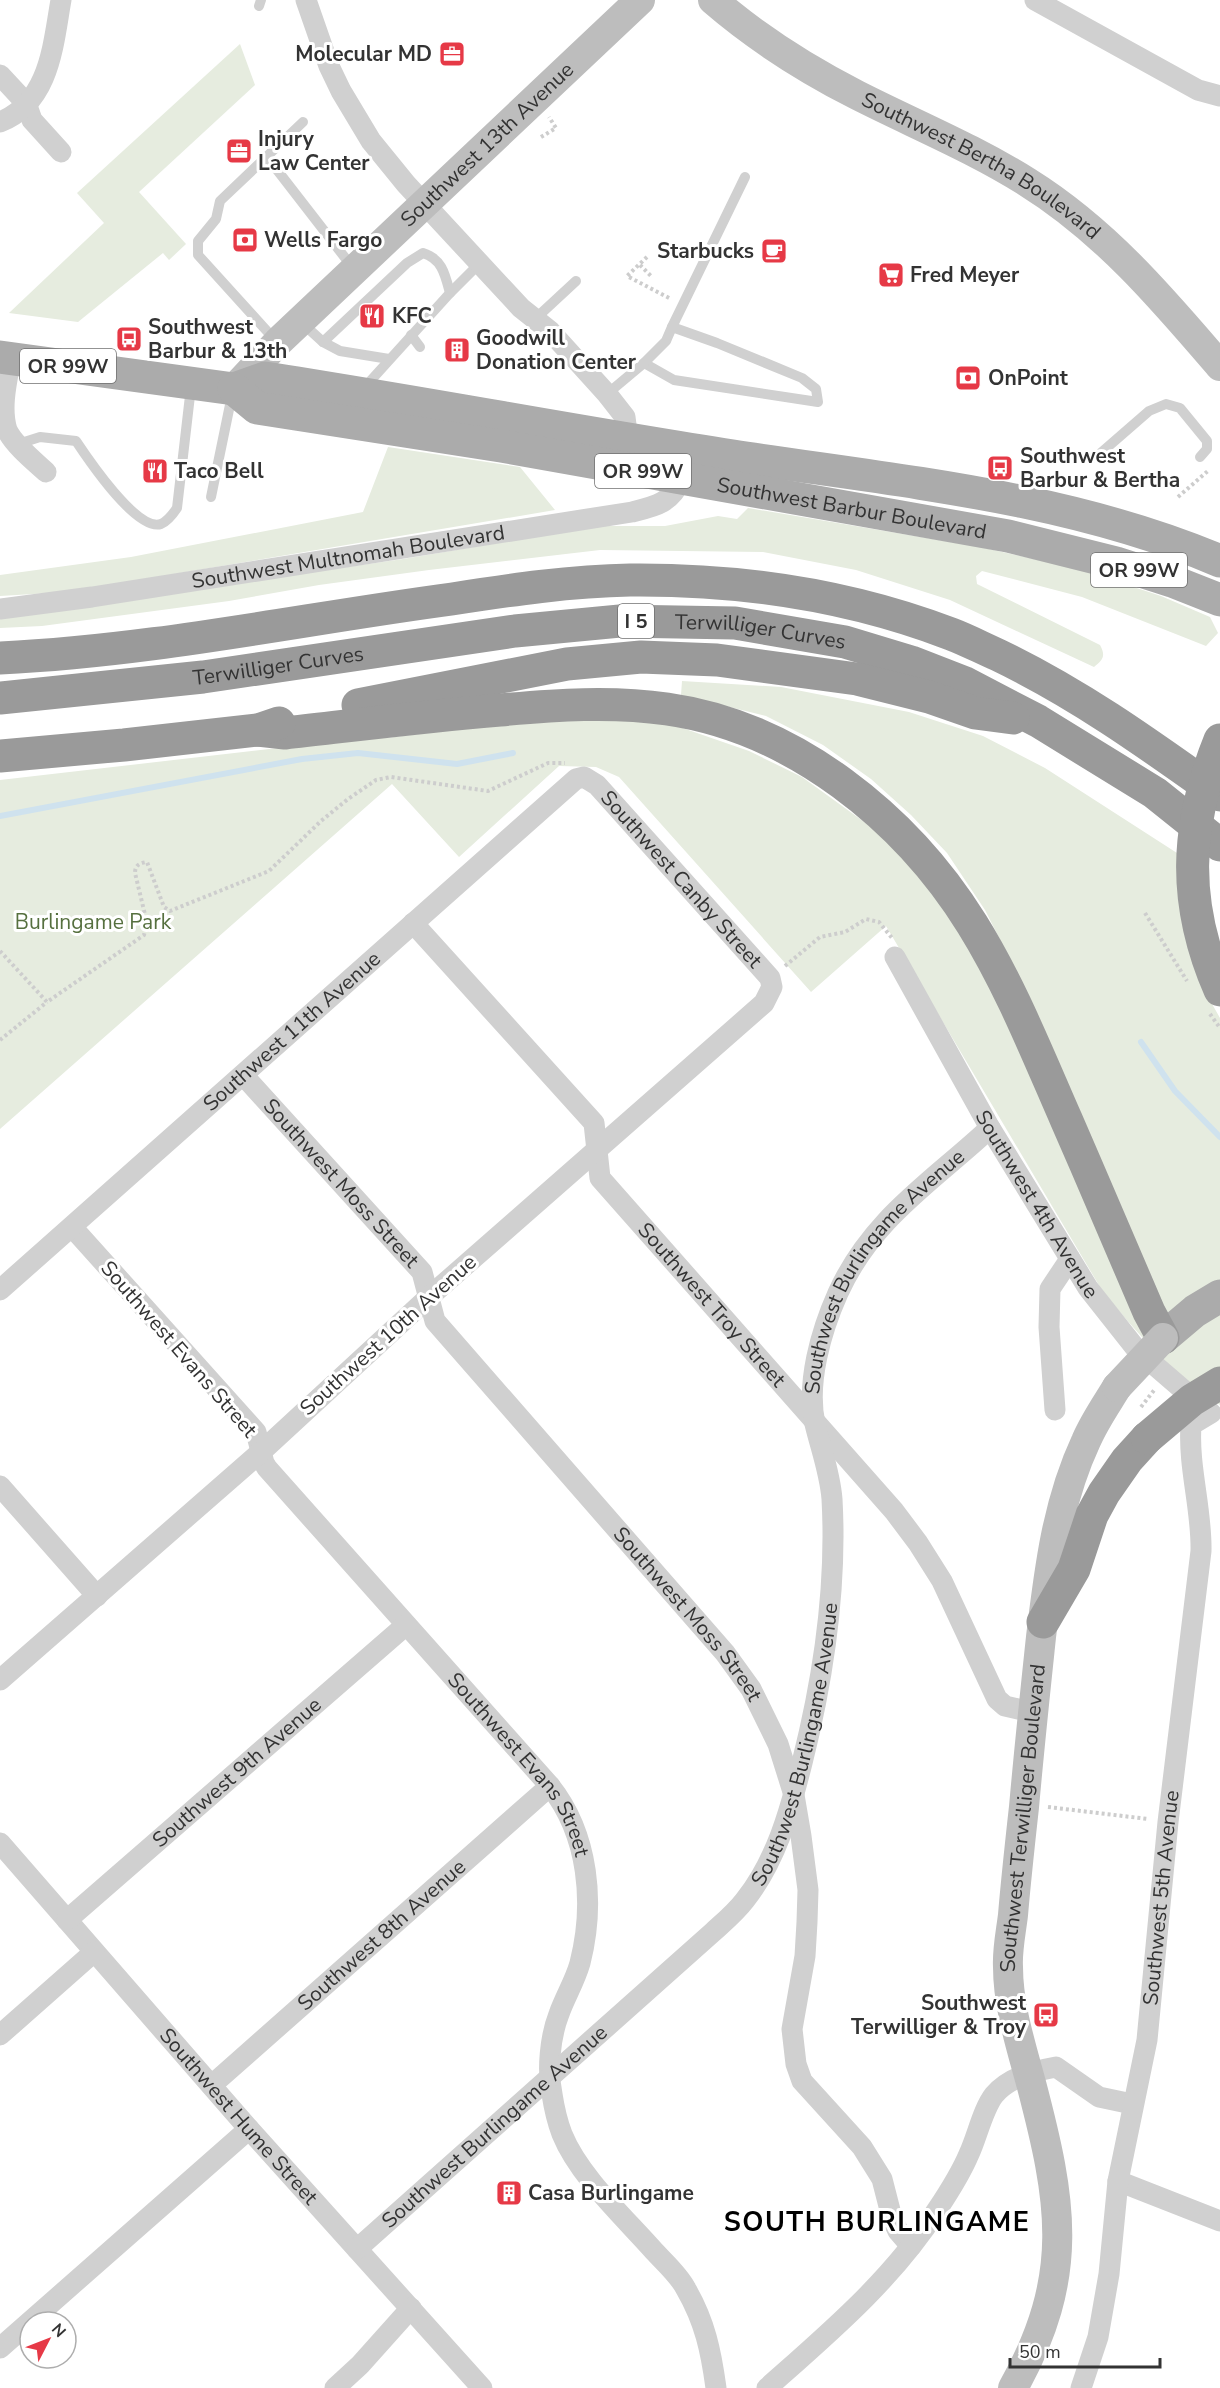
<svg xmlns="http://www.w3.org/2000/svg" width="1220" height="2388" viewBox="0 0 1220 2388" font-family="'Nunito Sans',sans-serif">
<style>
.green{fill:#e6ecdf}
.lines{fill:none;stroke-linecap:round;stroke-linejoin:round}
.stream{stroke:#cfe2ee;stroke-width:6}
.path{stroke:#cdcdcd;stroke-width:4;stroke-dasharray:3 3;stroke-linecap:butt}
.lane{stroke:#d0d0d0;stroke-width:10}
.street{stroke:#d0d0d0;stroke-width:21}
.secondary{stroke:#bdbdbd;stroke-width:30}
.primary{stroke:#ababab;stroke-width:33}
.highway{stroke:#9a9a9a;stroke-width:33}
.secondary-bridge{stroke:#bdbdbd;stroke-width:30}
.highway-bridge{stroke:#9a9a9a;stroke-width:33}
.labels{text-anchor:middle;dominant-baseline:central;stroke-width:6;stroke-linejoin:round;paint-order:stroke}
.shield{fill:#fff;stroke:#707070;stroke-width:1.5}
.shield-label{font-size:20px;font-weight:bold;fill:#333}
.poi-label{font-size:21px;font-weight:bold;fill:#333;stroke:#fff;text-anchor:start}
.street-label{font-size:21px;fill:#333;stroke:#fff}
.park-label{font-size:21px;fill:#56703f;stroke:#fff}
.district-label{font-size:27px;font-weight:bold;letter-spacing:1.5px;fill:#000;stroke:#fff}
</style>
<rect width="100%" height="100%" fill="#fff"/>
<g class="green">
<polygon points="240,44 255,85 139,192 186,244 169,260 163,253 78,322 9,313 104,223 77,193"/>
<polygon points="388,447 520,467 555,510 67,592 0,596 0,575 131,557 363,512"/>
<path d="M748 508 980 547 1079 569 1161 596 1210 617 1218 633 1206 646 1082 597 982 571 976 576 977 584 1100 645C1106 656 1103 660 1094 667L950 600 856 570 763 552 600 550 429 570 319 585 229 601 42 626 0 628V617L403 559 600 526H665L718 516 737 519Z"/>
<path d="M682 681 781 687 909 712 983 736 1045 768 1177 853 1207 995 1220 1018V1405C1173 1374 1134 1331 1100 1287L886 926 811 992 619 777 596 767 559 766 459 857 392 784 0 1129V780L365 738H387L584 713 671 724 749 751 802 777 892 842 1030 999 985 910 947 853 911 815 871 779 823 745 766 716 681 695Z"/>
</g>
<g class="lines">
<g class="stream">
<polyline points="0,816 302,759 358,753 457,764 513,753"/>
<polyline points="1141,1042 1175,1091 1220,1137"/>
</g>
<g class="path">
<polyline points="541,137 556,128 549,117"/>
<polyline points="647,257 627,276 671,299"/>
<polyline points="640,265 651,276"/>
<polyline points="1178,497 1209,470"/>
<polyline points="1145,913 1187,981"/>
<path d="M0 951 47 1002 144 935 147 923 135 873C135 865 140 863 147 862L164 907 170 911 269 871 321 821 348 799 376 780 391 777 488 791 548 763H565"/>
<polyline points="785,966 820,937 845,932 866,919 879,922 892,938"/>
<polyline points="1210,1014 1220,1028"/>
<polyline points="0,1040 47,1002"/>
<polyline points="1141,1407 1155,1389"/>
<polyline points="1048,1807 1148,1819"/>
</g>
<g class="lane">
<polyline points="259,6 261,0"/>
<polyline points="267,157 353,268"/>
<polyline points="535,319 576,281"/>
<polyline points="301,322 323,342 340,351 389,359"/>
<polygon points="672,327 717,343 802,378 816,389 818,402 674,380 644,363 666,341"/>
<polyline points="672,327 745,177"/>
<polyline points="411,335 420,347"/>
<polyline points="276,341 198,255 198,241 216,219 220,201 303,122"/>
<path d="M323 342 407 263 423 253C442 259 445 274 450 293"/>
<polyline points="364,388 450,293 480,263"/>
<polyline points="607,394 644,363"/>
<path d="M18 444 40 437 76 441C88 459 137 532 161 524 168 521 173 514 177 508L191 387"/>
<polyline points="1095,458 1149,411 1166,404 1180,408 1207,441 1207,449 1200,457"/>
<polyline points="211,497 232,395"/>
</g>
<g class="street">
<polyline points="306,0 329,66 341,91 371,141 406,184 521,308 550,331 607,394 625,417 628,440"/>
<polyline points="1035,0 1198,90 1220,96"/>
<polyline points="0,75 26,103 32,120 61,152"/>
<path d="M0 122C50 102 53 45 61 0"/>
<path d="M11 358C7 380 0 408 7 430 13 444 35 462 46 472"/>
<path id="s1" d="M0 609 92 597 632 512C657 506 671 503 682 478"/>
<path id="s2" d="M413 923 594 1123 600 1178 894 1511 918 1543 942 1581 997 1699 1005 1706 1032 1712"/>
<path id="s3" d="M895 957 990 1128 1088 1288 1137 1350 1202 1406"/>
<path id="s4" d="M243 1075 422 1272 435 1321 725 1653 751 1689 778 1744 794 1795 801 1836 808 1890 807 1922 805 1956 792 2029 796 2064 802 2081 862 2147 882 2179 892 2218 898 2231 911 2246"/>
<path id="s5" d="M72 1227 256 1432 264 1463 267 1468 550 1786C589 1835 595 1904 580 1963 575 1981 565 1997 559 2014 550 2037 547 2070 552 2094 554 2107 557 2121 562 2134 579 2176 624 2217 654 2251 665 2263 679 2275 686 2289 705 2322 711 2351 716 2388"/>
<path id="s6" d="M0 1290 576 779 584 777 597 785 770 978 772 987 764 1003 429 1297 262 1451 0 1680"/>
<polyline points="1055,1410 1049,1327 1050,1289 1070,1259"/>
<polyline points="0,1486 97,1596"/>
<path id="s7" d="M0 1843 249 2129 482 2388"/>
<path id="s8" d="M67 1920 406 1625"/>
<polyline points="0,2035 94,1952"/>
<path id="s9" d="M213 2084 550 1786"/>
<polyline points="1118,2181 1220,2221"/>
<path id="s10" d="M357 2249 713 1932C724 1922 736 1912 745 1900 776 1861 790 1811 802 1763 824 1676 837 1589 832 1499 830 1473 821 1449 815 1424 806 1383 821 1331 838 1293 872 1218 932 1182 990 1128"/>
<polyline points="0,2348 249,2129"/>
<polyline points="335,2388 360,2365 411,2308"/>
<path d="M767 2388C829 2333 892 2280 937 2210 949 2192 961 2173 969 2154 977 2137 983 2109 994 2095 1009 2077 1034 2071 1056 2067L1099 2097 1132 2104"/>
<path id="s11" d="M1081 2388 1098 2337 1109 2274 1118 2181 1147 2040 1168 1822 1201 1551C1202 1509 1188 1467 1191 1425L1211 1413"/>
</g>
<g class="secondary">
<path id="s12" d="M713 0C757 38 806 69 857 95 914 124 973 148 1027 182 1104 230 1161 297 1220 366"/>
<path id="s13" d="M234 389 278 342 640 0"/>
<path id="s14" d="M1013 2388C1076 2276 1062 2201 1031 2083 1021 2046 1008 2006 1008 1967 1007 1950 1011 1932 1013 1915 1016 1879 1020 1843 1024 1807 1029 1750 1035 1694 1041 1637 1049 1570 1057 1503 1086 1441 1094 1422 1106 1405 1117 1387"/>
</g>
<g class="primary">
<path d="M0 357 234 389 265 378C422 402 577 432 733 456 897 481 1067 496 1220 561"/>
<path id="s15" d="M234 389 257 408 501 446 1008 536 1116 563 1172 581 1220 600"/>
<polyline points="1163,1338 1195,1311 1220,1296"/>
</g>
<g class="highway">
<path d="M0 658C152 651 302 619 452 599 510 590 571 581 630 580 739 579 849 595 951 634 967 640 982 648 998 655 1079 694 1147 743 1220 795"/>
<path id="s16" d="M0 698 203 677 515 631 620 621 735 623 845 642 911 662 965 683 1038 721 1155 793 1220 845"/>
<polyline points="358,705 567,664 641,657 717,660 857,679 929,697 975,713 1013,718"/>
<path d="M258 730 285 733C356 725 428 716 500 710 555 705 612 701 667 709 794 727 906 818 972 924 1010 985 1037 1053 1066 1119 1094 1183 1121 1247 1149 1312L1163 1338"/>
<polyline points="0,756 124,745 258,730 279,723"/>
<polyline points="1043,1622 1074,1569 1092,1515 1104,1493 1127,1460 1147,1438"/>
</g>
<polyline class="secondary-bridge" points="1117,1387 1163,1338"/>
<g class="highway-bridge">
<path d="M1220 740C1185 827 1182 903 1220 990"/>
<polyline points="1147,1438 1192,1400 1220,1383"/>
</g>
</g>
<defs>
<symbol id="office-square" viewBox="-11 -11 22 22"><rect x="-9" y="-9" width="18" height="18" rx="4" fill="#e63946" stroke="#fff"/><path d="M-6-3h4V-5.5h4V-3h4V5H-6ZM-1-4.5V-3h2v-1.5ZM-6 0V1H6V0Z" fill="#fff"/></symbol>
<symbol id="bank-square" viewBox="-11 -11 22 22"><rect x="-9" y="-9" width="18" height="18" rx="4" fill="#e63946" stroke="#fff"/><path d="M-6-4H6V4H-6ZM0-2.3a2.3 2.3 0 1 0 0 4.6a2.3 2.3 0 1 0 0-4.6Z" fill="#fff"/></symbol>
<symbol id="cafe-square" viewBox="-11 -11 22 22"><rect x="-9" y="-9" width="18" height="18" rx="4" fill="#e63946" stroke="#fff"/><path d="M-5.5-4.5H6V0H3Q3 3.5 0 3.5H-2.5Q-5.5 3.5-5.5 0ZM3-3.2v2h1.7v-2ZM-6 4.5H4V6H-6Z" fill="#fff"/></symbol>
<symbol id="supermarket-square" viewBox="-11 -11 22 22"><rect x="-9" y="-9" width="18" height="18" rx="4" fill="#e63946" stroke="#fff"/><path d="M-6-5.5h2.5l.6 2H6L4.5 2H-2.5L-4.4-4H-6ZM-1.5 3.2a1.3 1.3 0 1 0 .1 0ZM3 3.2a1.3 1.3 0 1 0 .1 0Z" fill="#fff"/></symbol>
<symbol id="restaurant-square" viewBox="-11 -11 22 22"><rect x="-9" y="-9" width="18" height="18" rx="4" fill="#e63946" stroke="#fff"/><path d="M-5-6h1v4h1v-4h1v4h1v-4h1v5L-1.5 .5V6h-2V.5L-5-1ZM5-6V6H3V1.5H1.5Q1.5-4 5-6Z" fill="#fff"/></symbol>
<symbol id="bus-square" viewBox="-11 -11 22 22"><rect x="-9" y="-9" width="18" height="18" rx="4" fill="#e63946" stroke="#fff"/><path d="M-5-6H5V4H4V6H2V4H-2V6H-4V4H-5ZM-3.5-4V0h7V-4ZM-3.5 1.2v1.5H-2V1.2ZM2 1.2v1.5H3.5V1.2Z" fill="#fff"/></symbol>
<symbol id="building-square" viewBox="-11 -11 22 22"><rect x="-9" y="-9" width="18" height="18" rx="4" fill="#e63946" stroke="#fff"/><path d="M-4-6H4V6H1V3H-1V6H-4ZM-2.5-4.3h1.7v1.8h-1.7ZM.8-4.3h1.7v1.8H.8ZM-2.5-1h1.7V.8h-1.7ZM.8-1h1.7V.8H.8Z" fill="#fff"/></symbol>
</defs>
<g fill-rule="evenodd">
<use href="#office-square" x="437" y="39" width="30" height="30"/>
<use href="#office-square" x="224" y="136" width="30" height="30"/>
<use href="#bank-square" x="230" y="225" width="30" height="30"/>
<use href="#cafe-square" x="759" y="236" width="30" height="30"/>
<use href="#supermarket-square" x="876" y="260" width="30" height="30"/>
<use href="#restaurant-square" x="357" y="301" width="30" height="30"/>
<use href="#bus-square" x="114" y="324" width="30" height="30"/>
<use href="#building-square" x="442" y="335" width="30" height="30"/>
<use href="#bank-square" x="953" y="363" width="30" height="30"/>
<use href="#bus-square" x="985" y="453" width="30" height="30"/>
<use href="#restaurant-square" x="140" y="456" width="30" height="30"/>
<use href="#bus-square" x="1031" y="2000" width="30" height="30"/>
<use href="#building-square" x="494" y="2178" width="30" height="30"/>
</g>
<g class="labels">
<g class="shield">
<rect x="20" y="349" width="96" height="34" rx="4.5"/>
<rect x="595" y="454" width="96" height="34" rx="4.5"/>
<rect x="1091" y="553" width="96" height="34" rx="4.5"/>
<rect x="618" y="604" width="36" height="34" rx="4.5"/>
</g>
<g class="shield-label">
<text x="68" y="366">OR 99W</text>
<text x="643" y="471">OR 99W</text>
<text x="1139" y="570">OR 99W</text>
<text x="636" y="621">I 5</text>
</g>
<g class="poi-label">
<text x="432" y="54" text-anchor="end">Molecular MD</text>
<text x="258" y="139">Injury<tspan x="258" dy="24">Law Center</tspan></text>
<text x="264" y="240">Wells Fargo</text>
<text x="754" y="251" text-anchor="end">Starbucks</text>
<text x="910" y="275">Fred Meyer</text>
<text x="392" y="316">KFC</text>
<text x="148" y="327">Southwest<tspan x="148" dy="24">Barbur &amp; 13th</tspan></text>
<text x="476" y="338">Goodwill<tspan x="476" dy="24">Donation Center</tspan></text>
<text x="988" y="378">OnPoint</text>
<text x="1020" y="456">Southwest<tspan x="1020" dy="24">Barbur &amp; Bertha</tspan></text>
<text x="174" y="471">Taco Bell</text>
<text x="1026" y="2003" text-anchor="end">Southwest<tspan x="1026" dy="24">Terwilliger &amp; Troy</tspan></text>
<text x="528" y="2193">Casa Burlingame</text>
</g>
<g class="street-label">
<text stroke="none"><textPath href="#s13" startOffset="352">Southwest 13th Avenue</textPath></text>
<text stroke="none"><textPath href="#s12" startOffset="316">Southwest Bertha Boulevard</textPath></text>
<text stroke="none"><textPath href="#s15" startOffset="633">Southwest Barbur Boulevard</textPath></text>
<text stroke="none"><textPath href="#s1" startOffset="352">Southwest Multnomah Boulevard</textPath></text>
<text stroke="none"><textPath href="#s16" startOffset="766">Terwilliger Curves</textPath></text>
<text stroke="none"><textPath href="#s16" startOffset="280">Terwilliger Curves</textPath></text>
<text stroke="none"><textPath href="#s6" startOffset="920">Southwest Canby Street</textPath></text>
<text stroke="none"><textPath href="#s6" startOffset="390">Southwest 11th Avenue</textPath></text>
<text stroke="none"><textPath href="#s4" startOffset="146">Southwest Moss Street</textPath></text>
<text stroke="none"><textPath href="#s3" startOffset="285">Southwest 4th Avenue</textPath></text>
<text stroke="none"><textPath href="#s10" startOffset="1192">Southwest Burlingame Avenue</textPath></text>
<text stroke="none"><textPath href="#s2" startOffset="494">Southwest Troy Street</textPath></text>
<text transform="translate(388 1335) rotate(-42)">Southwest 10th Avenue</text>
<text transform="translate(179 1349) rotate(49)">Southwest Evans Street</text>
<text stroke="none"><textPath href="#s4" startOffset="704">Southwest Moss Street</textPath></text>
<text stroke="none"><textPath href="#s10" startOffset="688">Southwest Burlingame Avenue</textPath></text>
<text stroke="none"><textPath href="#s5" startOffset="704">Southwest Evans Street</textPath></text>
<text stroke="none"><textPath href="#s8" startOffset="225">Southwest 9th Avenue</textPath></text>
<text stroke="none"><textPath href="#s14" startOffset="584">Southwest Terwilliger Boulevard</textPath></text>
<text stroke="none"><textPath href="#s11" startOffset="498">Southwest 5th Avenue</textPath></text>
<text stroke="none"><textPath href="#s9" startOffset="225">Southwest 8th Avenue</textPath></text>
<text stroke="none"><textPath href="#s7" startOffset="363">Southwest Hume Street</textPath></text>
<text stroke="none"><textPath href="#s10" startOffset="184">Southwest Burlingame Avenue</textPath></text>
</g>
<g class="park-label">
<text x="93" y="922">Burlingame Park</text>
</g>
<g class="district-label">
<text x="877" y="2222">SOUTH BURLINGAME</text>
</g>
</g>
<g transform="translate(48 2340) rotate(48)"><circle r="28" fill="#ffffff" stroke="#adadad" stroke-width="1.5"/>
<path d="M0-4.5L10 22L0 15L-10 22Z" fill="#e63946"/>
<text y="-9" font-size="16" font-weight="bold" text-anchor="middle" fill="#333333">N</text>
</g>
<path d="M1010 2358v9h150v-9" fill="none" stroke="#333333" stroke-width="3"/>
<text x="1019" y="2358" font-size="18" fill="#333333" stroke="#ffffff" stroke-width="4.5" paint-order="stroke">50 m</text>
</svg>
